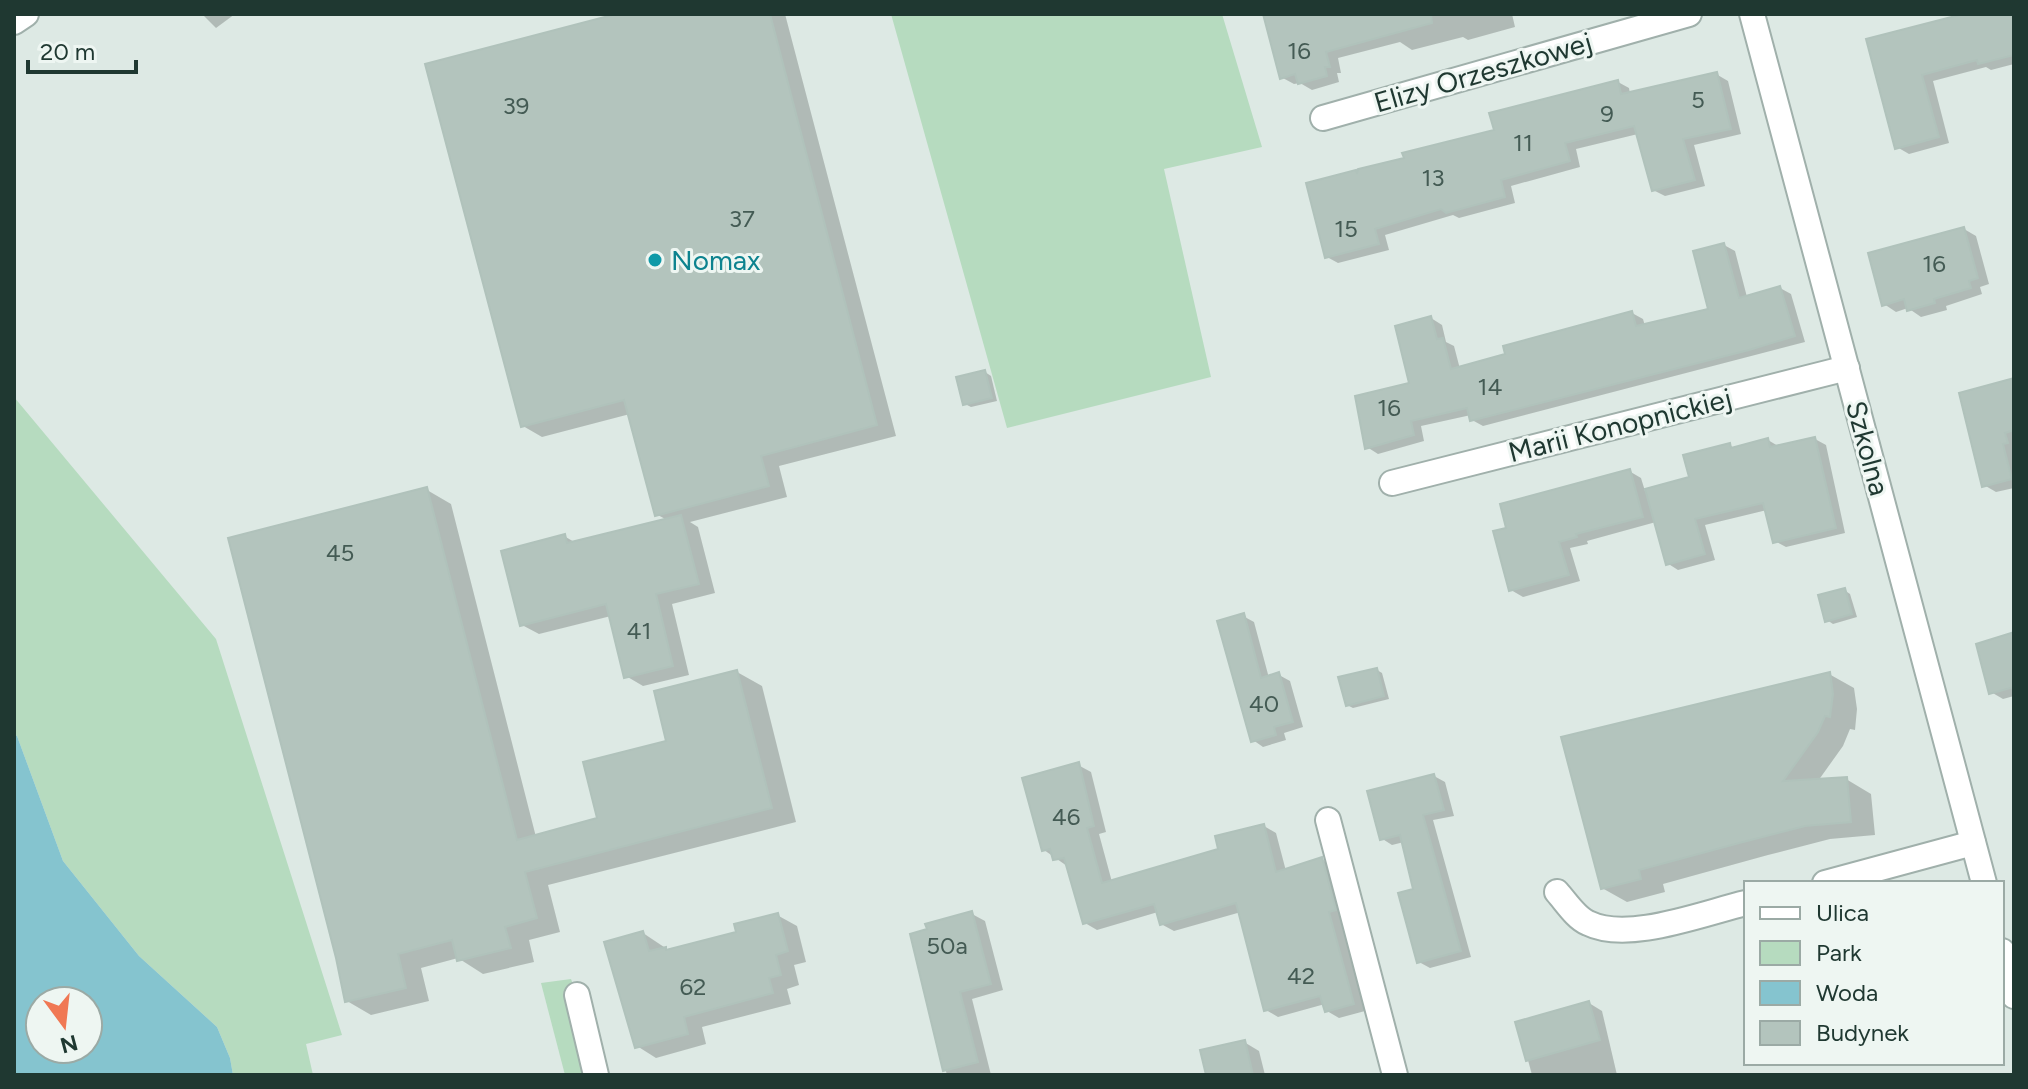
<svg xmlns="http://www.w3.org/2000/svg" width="2028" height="1089" viewBox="0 0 2028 1089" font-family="Figtree,sans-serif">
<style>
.green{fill:#b6dbbf}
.water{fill:#85c4cf;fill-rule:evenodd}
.shadow{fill:#0003}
.building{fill:#b3c4bd;stroke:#b0c2bb;stroke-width:2}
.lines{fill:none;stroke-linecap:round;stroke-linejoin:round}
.minor-casing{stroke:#a0b0ab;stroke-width:28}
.minor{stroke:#fff;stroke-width:24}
.culture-dot{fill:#0f9aa8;stroke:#eef6f2;stroke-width:3}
.labels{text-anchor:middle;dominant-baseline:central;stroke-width:6;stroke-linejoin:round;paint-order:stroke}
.number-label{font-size:24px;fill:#445b54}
.street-label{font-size:28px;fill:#1f3831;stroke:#eef6f2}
.culture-label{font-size:28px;fill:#0d838f;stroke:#eef6f2;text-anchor:start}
</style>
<rect width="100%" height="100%" fill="#dde9e4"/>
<g class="green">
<polygon points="891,14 1222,14 1262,147 1164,169 1211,377 1007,428"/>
<polygon points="14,397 216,639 342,1035 306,1044 313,1075 233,1075 230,1058 217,1027 139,956 63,861 17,736 14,734"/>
<polygon points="571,979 577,995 596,1075 565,1075 541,983"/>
</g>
<path class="water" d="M14 734 17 736 63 861 139 956 217 1027 230 1058 233 1075H14ZM40 1001H88V1049H40Z"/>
<g class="shadow">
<polygon points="202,14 235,14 216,28"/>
<polygon points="624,14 785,14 896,436 779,466 787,497 690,522 698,527 715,593 672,604 689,675 643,686 626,676 611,616 539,634 522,625 564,536 576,543 667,520 656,514 630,414 542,437 523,426"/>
<polygon points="1266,14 1512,14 1515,27 1468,40 1463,37 1412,50 1400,42 1338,58 1341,73 1337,73 1339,82 1312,90 1300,83 1294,84 1281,77"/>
<polygon points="1967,14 2014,14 2014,64 1991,70 1986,67 1933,81 1949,143 1909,154 1897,147 1869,40"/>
<polygon points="1716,74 1728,81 1741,134 1694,145 1705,186 1665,196 1653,190 1638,134 1576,149 1580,167 1511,186 1515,203 1459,218 1453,215 1385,235 1389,250 1338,263 1327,257 1355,172 1359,174 1496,131 1618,82 1629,88 1630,94"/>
<polygon points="1964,229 1976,236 1989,284 1980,287 1982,294 1946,306 1947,310 1921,317 1908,308 1896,312 1884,304"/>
<polygon points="1724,245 1735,251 1747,297 1780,288 1791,294 1805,342 1483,426 1472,420 1471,415 1421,426 1424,441 1378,454 1367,447 1412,384 1431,318 1442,325 1446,342 1454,346 1460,369 1632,313 1643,319 1645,326 1710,310"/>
<polygon points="985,372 991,376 997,401 971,407 965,404"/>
<polygon points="2014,380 2014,488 1996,492 1984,485"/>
<polygon points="1815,439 1826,445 1845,533 1786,547 1775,541 1767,510 1705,525 1715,560 1678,570 1667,563 1656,522 1587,541 1588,544 1570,548 1580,581 1523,597 1511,590 1508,529 1629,471 1641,478 1645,491 1691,479 1729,445 1736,449 1768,440 1778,446"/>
<polygon points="427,490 451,504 536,837 600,820 669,742 737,672 762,686 796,822 548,885 560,932 529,940 534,962 483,974 458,958 421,968 429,1001 371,1015 347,1001"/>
<polygon points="1844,590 1850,594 1857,617 1833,624 1827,620"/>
<polygon points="1243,616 1254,622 1269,678 1279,675 1290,681 1303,727 1284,733 1286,740 1263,747 1253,740"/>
<polygon points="2014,635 2014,696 2003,699 1991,692"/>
<polygon points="1377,670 1382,673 1389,699 1353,708 1347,705"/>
<polygon points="1829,674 1854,688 1857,709 1855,730 1850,729 1843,746 1818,781 1846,779 1871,794 1875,835 1830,839 1768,855 1663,884 1665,892 1627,902 1602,888"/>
<polygon points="1078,765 1091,772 1106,832 1099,834 1112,882 1220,851 1264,826 1276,833 1286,871 1322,860 1335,867 1348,917 1341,918 1365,1011 1339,1018 1327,1011 1325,1004 1278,1017 1266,1010 1241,912 1174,931 1161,924 1158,912 1097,930 1085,923 1067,866 1044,850"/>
<polygon points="1434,776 1445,782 1454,816 1433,820 1471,957 1430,968 1419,962 1416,891 1404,842 1392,845 1381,838"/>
<polygon points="972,914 985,921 1003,990 972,999 991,1075 947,1075 928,1005"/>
<polygon points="777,915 797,926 806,962 794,965 799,985 787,989 791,1004 702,1027 706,1044 656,1058 637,1046 643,933 670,951 739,933"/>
<polygon points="1589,1003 1602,1011 1617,1075 1532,1075 1518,1023"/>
<polygon points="1244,1042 1259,1051 1265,1075 1208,1075"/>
</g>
<g class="building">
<polygon points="616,14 770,14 877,425 761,456 769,486 655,516 624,400 521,427 425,64"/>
<polygon points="1263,14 1431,14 1432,23 1326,52 1330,67 1325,67 1327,76 1298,84 1295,74 1280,79"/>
<polygon points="1963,14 2014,14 2014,55 1978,64 1977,60 1922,75 1939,137 1895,149 1866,39"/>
<polygon points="1717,72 1731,129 1683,139 1695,180 1652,191 1634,126 1565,143 1570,161 1501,180 1505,197 1446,213 1441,209 1375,229 1379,244 1325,258 1306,183 1356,170 1357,174 1358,169 1404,158 1402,153 1494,130 1489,113 1618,80 1621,94"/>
<polygon points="1964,227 1978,278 1969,281 1971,288 1934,299 1935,303 1907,311 1904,299 1882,306 1868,253"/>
<polygon points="1724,243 1739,298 1780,286 1795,336 1749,350 1470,421 1467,408 1411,421 1414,435 1365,449 1355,396 1409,383 1395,326 1431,316 1437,339 1443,338 1451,369 1505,354 1503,346 1632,311 1636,326 1708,309 1693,251"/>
<polygon points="985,370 992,398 963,405 956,377"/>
<polygon points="2014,378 2014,430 2005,433 2008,443 2003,444 2012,479 1982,487 1959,393"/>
<polygon points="1815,437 1836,528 1773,543 1763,503 1695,519 1705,554 1666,565 1645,489 1689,477 1683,455 1730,443 1731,448 1768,438 1770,447"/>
<polygon points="1630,469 1643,517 1576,534 1577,537 1559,542 1569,575 1509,591 1493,531 1506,528 1500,504"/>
<polygon points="427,487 517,840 597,818 583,762 666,741 654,691 737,670 772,808 525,872 537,918 505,927 511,948 457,961 452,940 398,954 406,988 345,1002 336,958 228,538"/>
<polygon points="681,515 699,584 656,594 673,666 624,678 606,604 520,626 501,551 565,534 567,543"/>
<polygon points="1845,588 1852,614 1825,622 1818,595"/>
<polygon points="1244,613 1261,678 1279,672 1293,722 1274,727 1276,735 1251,742 1217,621"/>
<polygon points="2014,632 2014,687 1989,694 1976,644"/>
<polygon points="1377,668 1384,696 1346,706 1338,677"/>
<polygon points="1830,672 1833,694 1830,717 1825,716 1818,732 1783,781 1847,777 1851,822 1805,826 1743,842 1639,870 1641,879 1601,889 1561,737"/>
<polygon points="1079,762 1094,826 1087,828 1102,883 1218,849 1215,836 1264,824 1276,872 1322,857 1336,910 1329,912 1354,1004 1325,1012 1320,996 1264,1011 1236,903 1160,925 1154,904 1083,924 1064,858 1053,860 1050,849 1042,851 1022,778"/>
<polygon points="1434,774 1444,810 1423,815 1461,951 1417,963 1398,893 1413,889 1400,835 1380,840 1367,791"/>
<polygon points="972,911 991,984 960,992 978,1062 943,1071 910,934 927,929 925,924"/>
<polygon points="778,913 788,951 776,955 781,975 769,978 773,993 684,1017 688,1034 635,1048 604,942 643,931 649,951 666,947 666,950 736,932 734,924"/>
<polygon points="1589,1001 1600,1040 1526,1061 1515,1022"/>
<polygon points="1245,1040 1253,1075 1206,1075 1200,1050"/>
</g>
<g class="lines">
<defs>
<g id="minor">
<polyline points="1752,14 1984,883"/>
<polyline points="14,22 26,14"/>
<polyline points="1323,118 1689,14"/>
<polyline points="1392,483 1847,368"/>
<polyline points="1328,820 1395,1075"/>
<polyline points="1825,883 1973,843"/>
<path d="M1557 892C1566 902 1576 918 1588 923 1628 943 1703 913 1746 903"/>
<polyline points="2002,951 2014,996"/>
<polyline points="577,995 596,1075"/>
</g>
</defs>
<use href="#minor" class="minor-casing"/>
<use href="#minor" class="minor"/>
</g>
<circle class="culture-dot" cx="655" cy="260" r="8"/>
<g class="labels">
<g class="number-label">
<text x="1299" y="50">16</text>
<text x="1698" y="99">5</text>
<text x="516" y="105">39</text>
<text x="1607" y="113">9</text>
<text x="1523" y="142">11</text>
<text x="1433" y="177">13</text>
<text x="742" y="218">37</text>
<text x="1346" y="228">15</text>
<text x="1934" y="263">16</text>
<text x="1490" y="386">14</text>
<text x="1389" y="407">16</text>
<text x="340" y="552">45</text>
<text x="639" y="630">41</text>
<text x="1264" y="703">40</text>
<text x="1066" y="816">46</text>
<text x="947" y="945">50a</text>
<text x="1301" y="975">42</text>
<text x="693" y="986">62</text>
</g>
<g class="street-label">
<text transform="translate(1483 72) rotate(-16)">Elizy Orzeszkowej</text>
<text transform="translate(1620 425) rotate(-14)">Marii Konopnickiej</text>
<text transform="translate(1868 448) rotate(75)">Szkolna</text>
</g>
<g class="culture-label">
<text x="671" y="260">Nomax</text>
</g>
</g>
<rect width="2028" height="1089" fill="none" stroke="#1f3831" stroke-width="32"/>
<rect x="1744" y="881" width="260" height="184" fill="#eef6f2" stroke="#9baaa5" stroke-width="2"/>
<rect x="1760" y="907" width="40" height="12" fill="#ffffff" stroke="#9baaa5" stroke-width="2"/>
<text x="1816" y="921" font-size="24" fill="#1f3831">Ulica</text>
<rect x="1760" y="941" width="40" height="24" fill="#b6dbbf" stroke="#9baaa5" stroke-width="2"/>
<text x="1816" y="961" font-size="24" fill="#1f3831">Park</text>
<rect x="1760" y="981" width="40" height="24" fill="#85c4cf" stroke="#9baaa5" stroke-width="2"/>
<text x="1816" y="1001" font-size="24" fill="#1f3831">Woda</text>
<rect x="1760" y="1021" width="40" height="24" fill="#b3c4bd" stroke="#9baaa5" stroke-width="2"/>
<text x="1816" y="1041" font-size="24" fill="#1f3831">Budynek</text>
<g transform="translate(64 1025) rotate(165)"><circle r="38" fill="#eef6f2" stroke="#9baaa5" stroke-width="2"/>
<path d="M0-6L14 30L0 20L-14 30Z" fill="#f07854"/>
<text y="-12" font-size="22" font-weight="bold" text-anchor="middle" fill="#1f3831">N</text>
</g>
<path d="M28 60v12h108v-12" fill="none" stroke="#1f3831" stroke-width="4"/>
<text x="40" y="60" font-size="24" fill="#1f3831" stroke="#eef6f2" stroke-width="6" paint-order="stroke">20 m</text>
</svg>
